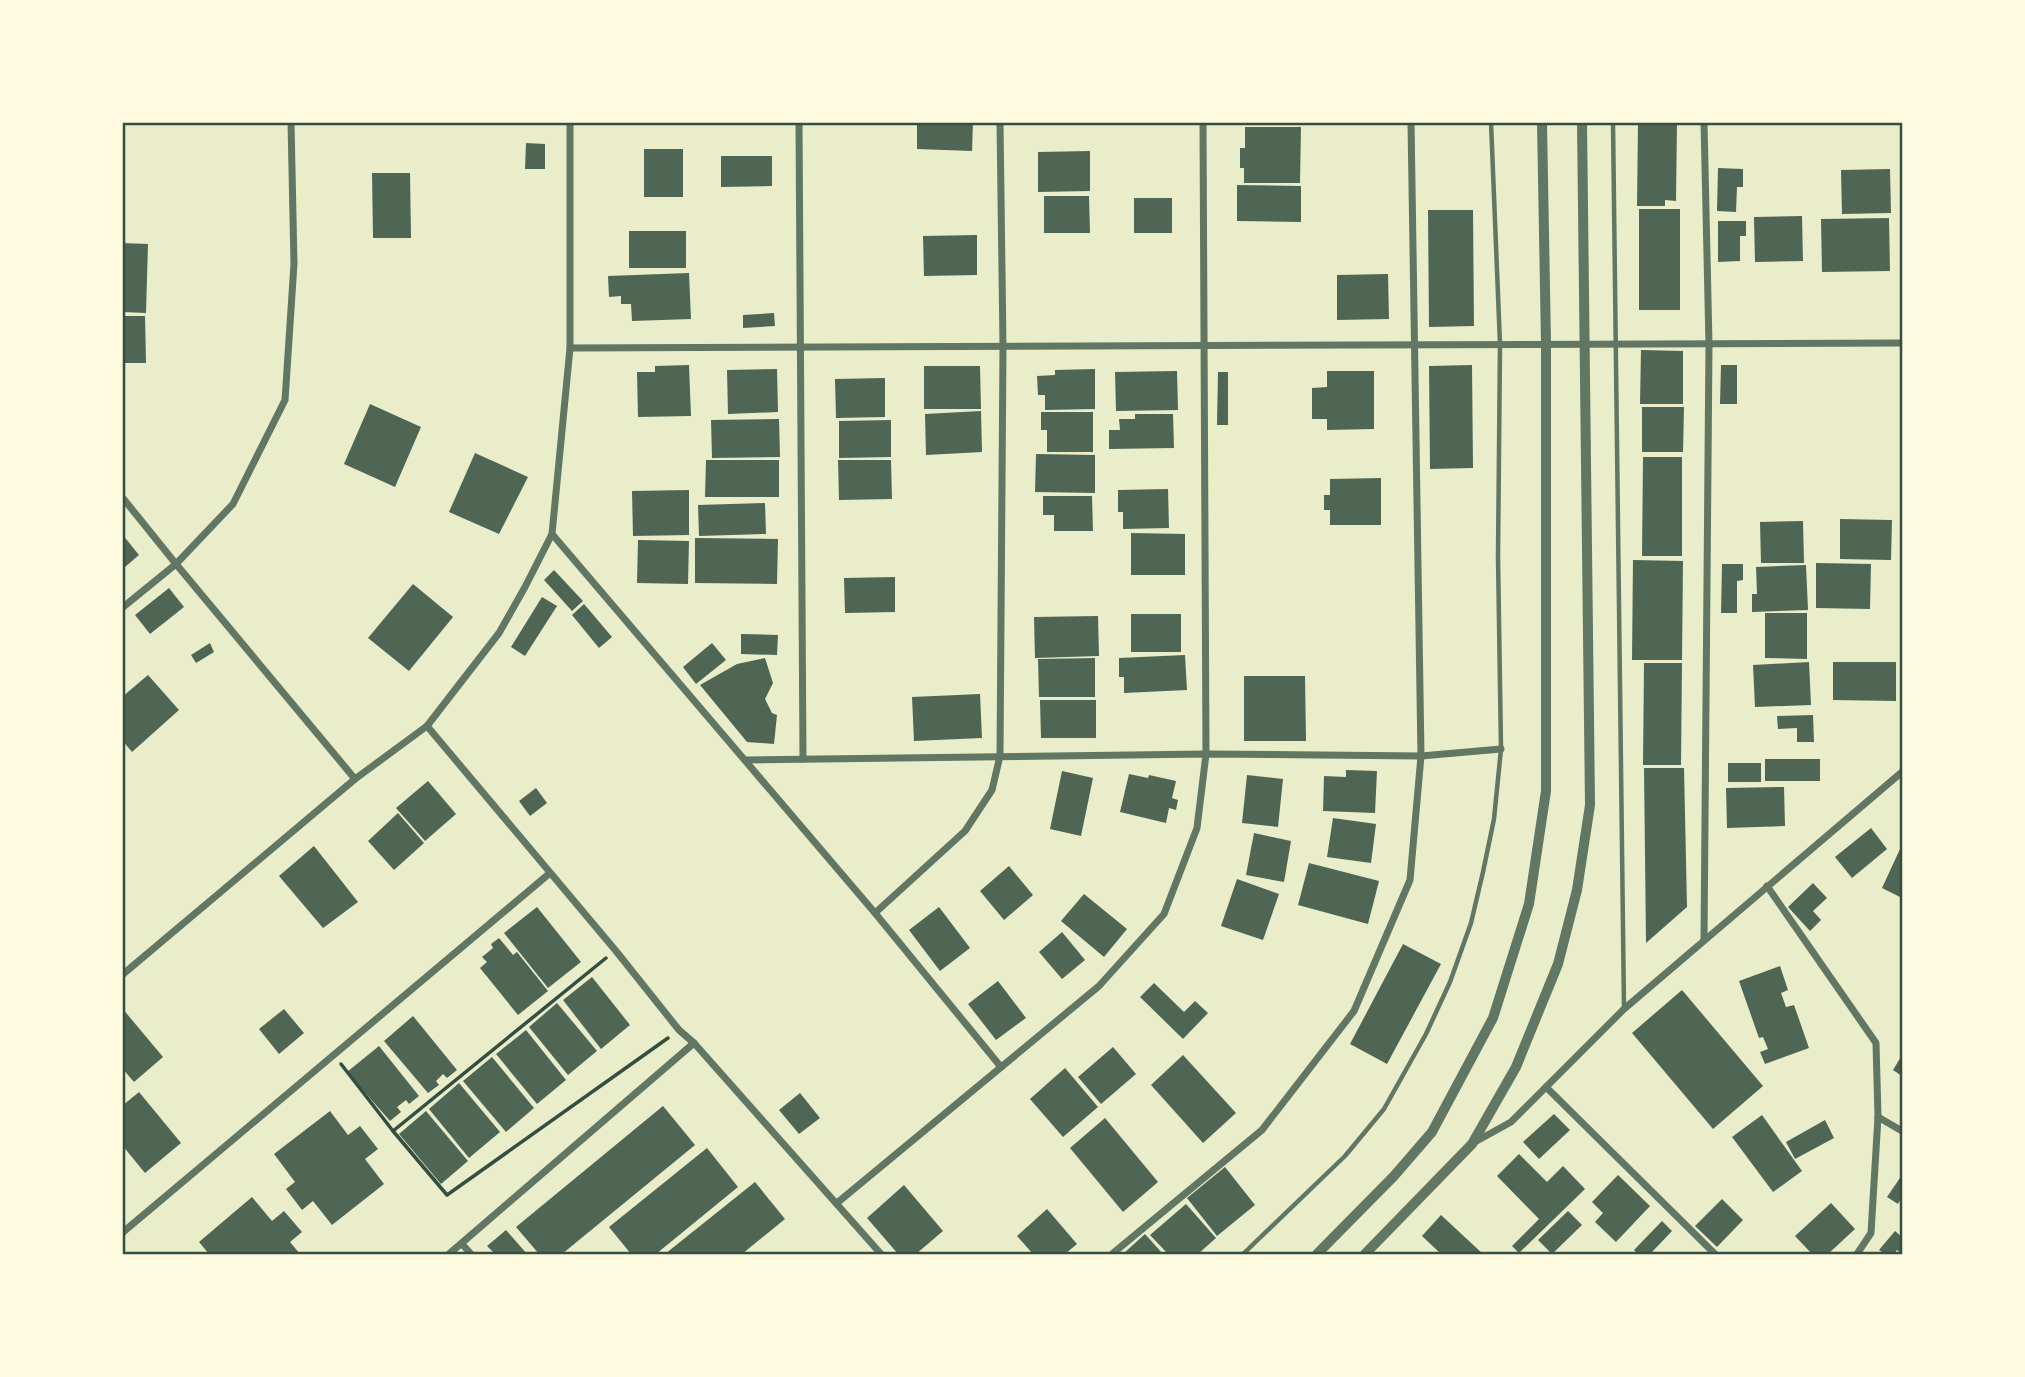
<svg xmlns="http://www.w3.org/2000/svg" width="2025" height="1377" viewBox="0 0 2025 1377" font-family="Commissioner,sans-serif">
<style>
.building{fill:#4f6655}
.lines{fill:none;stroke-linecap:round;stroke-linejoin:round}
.path{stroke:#344e41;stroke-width:3.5}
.service{stroke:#617663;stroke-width:4.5}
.minor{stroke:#617663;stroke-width:7}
.tertiary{stroke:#617663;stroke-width:10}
.neatline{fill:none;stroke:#344e41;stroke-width:2.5}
</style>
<rect width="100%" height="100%" fill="#e9edc9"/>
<g class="building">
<polygon points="917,122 973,122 972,151 917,149"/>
<polygon points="1638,122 1677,122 1676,201 1665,200 1665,206 1637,206"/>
<polygon points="1245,127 1301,127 1300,183 1244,183 1244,168 1240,168 1240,148 1245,148"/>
<polygon points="526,143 545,144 545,169 525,169"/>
<rect x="644" y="149" width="39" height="48"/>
<polygon points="1090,151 1090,191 1038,192 1038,152"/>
<polygon points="721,156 772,156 772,186 721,187"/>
<polygon points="1718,168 1743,169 1743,187 1737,187 1736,212 1717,211"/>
<polygon points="1890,169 1891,213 1842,214 1841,170"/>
<polygon points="372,173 410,173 411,238 373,238"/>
<polygon points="1237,185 1301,186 1301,222 1237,221"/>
<polygon points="1044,196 1089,196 1090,233 1044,233"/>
<rect x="1134" y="198" width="38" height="35"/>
<rect x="1639" y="209" width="41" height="101"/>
<polygon points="1428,210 1473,210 1474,326 1429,327"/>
<polygon points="1802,216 1803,261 1755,262 1754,217"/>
<polygon points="1889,218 1890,271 1822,272 1821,219"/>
<polygon points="1718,221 1746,221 1746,236 1740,236 1740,261 1718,262"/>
<rect x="629" y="231" width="57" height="37"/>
<polygon points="977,235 977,275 924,276 923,236"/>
<polygon points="122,243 148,244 146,313 122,312"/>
<polygon points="689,273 691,319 632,321 631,304 621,304 621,296 609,297 608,276"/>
<polygon points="1388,274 1389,319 1337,320 1337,275"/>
<polygon points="774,313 775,326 743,328 743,315"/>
<polygon points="122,316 145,316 146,363 122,363"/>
<polygon points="1641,350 1683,351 1683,404 1640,404"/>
<polygon points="689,365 691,416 638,417 637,372 655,372 655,366"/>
<polygon points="1472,365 1473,468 1430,469 1429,366"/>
<polygon points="1721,365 1737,365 1737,404 1720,404"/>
<polygon points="924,366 980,366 981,409 924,409"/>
<polygon points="777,369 778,412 728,414 727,370"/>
<polygon points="1095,369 1095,409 1045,410 1045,395 1038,395 1037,376 1055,375 1055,370"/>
<polygon points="1177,371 1178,410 1116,411 1115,372"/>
<polygon points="1327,371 1374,371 1374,429 1327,430 1327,419 1312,419 1312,388 1327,387"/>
<polygon points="1218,372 1228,372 1228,425 1217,425"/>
<polygon points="885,378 885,417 836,418 835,379"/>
<polygon points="370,404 421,427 395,487 344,464"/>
<polygon points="1642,407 1684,407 1683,452 1642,452"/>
<polygon points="981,411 982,452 926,455 925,414"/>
<polygon points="1041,412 1093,412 1093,452 1047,452 1047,430 1041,430"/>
<polygon points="1135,414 1173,414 1174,448 1109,449 1109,430 1120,430 1119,419 1135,419"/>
<polygon points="779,419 780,457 712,458 711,420"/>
<polygon points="891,420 891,457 839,458 839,421"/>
<polygon points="475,453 528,477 499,534 449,512"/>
<polygon points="1036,454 1095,455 1095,493 1035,492"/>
<polygon points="1643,457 1682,457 1682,556 1642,556"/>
<polygon points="706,460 779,460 779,497 705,497"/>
<polygon points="838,460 891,460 892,499 839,500"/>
<polygon points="1381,478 1381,525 1330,525 1330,510 1324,510 1324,495 1330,495 1330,479"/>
<polygon points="1168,489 1169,528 1123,529 1123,512 1118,512 1118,490"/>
<polygon points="689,490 689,535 633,536 632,491"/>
<polygon points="1043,496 1092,496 1093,531 1054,531 1054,515 1043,515"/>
<polygon points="765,503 766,534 699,536 698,505"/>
<polygon points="1840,519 1892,520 1891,560 1840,559"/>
<polygon points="1803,521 1804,563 1761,563 1760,522"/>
<polygon points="1131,533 1185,534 1185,575 1131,575"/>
<polygon points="122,534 139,555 125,567 122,564"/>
<polygon points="695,538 778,539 777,584 695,583"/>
<polygon points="638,540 689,541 688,584 637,583"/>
<polygon points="1633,560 1683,561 1682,660 1632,660"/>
<polygon points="1816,563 1871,564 1870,609 1816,608"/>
<polygon points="1722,564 1743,564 1743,580 1737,581 1737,613 1721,613"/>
<polygon points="1806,565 1808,610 1752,612 1752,594 1757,594 1756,567"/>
<polygon points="554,570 583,601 572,611 544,580"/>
<polygon points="895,577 895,612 845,613 844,578"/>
<polygon points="413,584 453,617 409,671 368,638"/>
<polygon points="169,588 184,607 150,634 135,615"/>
<polygon points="542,597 557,606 525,656 511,647"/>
<polygon points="584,604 612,637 599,648 572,615"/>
<polygon points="1765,613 1807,613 1807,659 1765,658"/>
<rect x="1131" y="614" width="50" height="38"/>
<polygon points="1098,616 1099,656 1035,658 1034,617"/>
<polygon points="741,634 778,635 777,655 741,654"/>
<polygon points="210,643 214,652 196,663 191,655"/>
<polygon points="712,643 726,660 696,684 683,667"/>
<polygon points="1185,655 1187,690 1124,693 1124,677 1119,677 1119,658"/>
<polygon points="765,658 773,683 765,699 772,713 777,715 774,744 747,742 700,685 737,664"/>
<polygon points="1095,658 1095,697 1039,697 1038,659"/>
<polygon points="1809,662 1811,705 1755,707 1753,665"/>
<polygon points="1833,662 1896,662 1896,701 1833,700"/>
<polygon points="1644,663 1682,663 1681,765 1643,765"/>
<polygon points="148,675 179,710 132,752 122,740 122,697"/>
<polygon points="1244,676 1305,676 1306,741 1244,741"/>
<polygon points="980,694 982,738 914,741 912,697"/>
<polygon points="1040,700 1096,700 1096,738 1041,738"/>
<polygon points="1813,715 1814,742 1797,742 1797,728 1778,729 1777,716"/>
<rect x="1765" y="759" width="55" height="22"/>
<rect x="1728" y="763" width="33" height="19"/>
<polygon points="1644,768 1684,768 1687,907 1646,943"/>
<polygon points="1346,770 1377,771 1375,813 1323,811 1324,776 1346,777"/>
<polygon points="1062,771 1093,778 1081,836 1050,829"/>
<polygon points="1129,774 1148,778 1149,775 1176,781 1172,798 1178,800 1176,810 1169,808 1166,823 1120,812"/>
<polygon points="1247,775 1283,779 1278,827 1242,823"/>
<polygon points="428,781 456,814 425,841 396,808"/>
<polygon points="1784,787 1785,826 1727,828 1726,788"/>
<polygon points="536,788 547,803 530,816 519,801"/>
<polygon points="398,813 424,843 394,870 368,841"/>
<polygon points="1333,818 1376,824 1371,863 1327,857"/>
<polygon points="1871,828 1887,849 1852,878 1835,857"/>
<polygon points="1254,833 1291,841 1284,882 1246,875"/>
<polygon points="314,846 358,902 323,928 279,876"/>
<polygon points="1900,849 1902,850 1902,898 1882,888"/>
<polygon points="1309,863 1379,881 1368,924 1298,905"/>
<polygon points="1009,866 1033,895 1004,920 980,891"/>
<polygon points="1237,879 1279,894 1263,940 1221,926"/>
<polygon points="1813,883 1827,898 1813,911 1821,920 1810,931 1788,907"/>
<polygon points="1084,894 1127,929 1104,957 1061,921"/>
<polygon points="537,907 581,962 548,988 504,933"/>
<polygon points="939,907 970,948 940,971 909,930"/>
<polygon points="1062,932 1085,960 1062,979 1039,952"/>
<polygon points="499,938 513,955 517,952 548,991 518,1015 480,968 487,962 482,957 493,948 491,944"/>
<polygon points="1403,944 1441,964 1387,1064 1350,1044"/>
<polygon points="1780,966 1788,990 1781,993 1786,1007 1794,1005 1809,1048 1765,1064 1760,1052 1768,1049 1763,1037 1759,1038 1739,981"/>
<polygon points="592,977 630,1025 601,1049 563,1000"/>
<polygon points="998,981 1026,1018 996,1040 968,1004"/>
<polygon points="1154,983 1184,1012 1195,1001 1208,1013 1183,1039 1140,997"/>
<polygon points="1682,990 1763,1086 1713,1129 1632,1033"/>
<polygon points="557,1003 597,1051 568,1075 529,1027"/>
<polygon points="122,1008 163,1057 134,1082 122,1068"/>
<polygon points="284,1009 304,1033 279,1054 259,1029"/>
<polygon points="413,1016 457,1070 447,1078 443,1074 436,1081 439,1085 428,1093 384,1041"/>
<polygon points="526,1030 566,1080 537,1104 496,1054"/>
<polygon points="379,1046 419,1096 409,1104 406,1100 397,1107 401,1112 390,1121 347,1072"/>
<polygon points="1113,1047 1136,1074 1101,1104 1078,1077"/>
<polygon points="1183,1055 1236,1113 1203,1143 1151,1085"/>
<polygon points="1902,1055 1902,1076 1893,1070"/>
<polygon points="492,1057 534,1108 506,1132 463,1081"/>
<polygon points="1065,1068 1098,1107 1063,1137 1030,1099"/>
<polygon points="459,1083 500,1132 469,1158 429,1109"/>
<polygon points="139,1092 181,1143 145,1173 122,1145 122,1106"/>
<polygon points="800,1093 820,1118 799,1134 779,1110"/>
<polygon points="663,1106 695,1145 562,1254 539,1254 516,1227"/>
<polygon points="330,1111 348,1135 360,1126 378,1149 365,1159 384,1184 332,1225 313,1201 302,1210 286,1189 295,1182 274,1154"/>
<polygon points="426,1111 468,1161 441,1184 399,1134"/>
<polygon points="1554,1114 1570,1130 1539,1159 1523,1142"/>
<polygon points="1762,1115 1802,1171 1773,1192 1732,1137"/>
<polygon points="1105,1118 1158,1182 1123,1212 1070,1148"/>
<polygon points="1825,1120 1834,1138 1795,1159 1786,1142"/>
<polygon points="707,1148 738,1187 656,1254 631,1254 609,1227"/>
<polygon points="1519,1154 1547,1182 1563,1166 1585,1189 1519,1253 1512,1246 1539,1219 1497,1176"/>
<polygon points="1225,1167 1255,1205 1217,1236 1187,1198"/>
<polygon points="1618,1175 1650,1206 1616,1242 1595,1222 1603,1213 1592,1202"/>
<polygon points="1902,1175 1902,1197 1898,1204 1887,1197"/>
<polygon points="755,1182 785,1219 742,1254 665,1254"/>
<polygon points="904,1185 943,1231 916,1254 898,1254 867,1218"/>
<polygon points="252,1197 272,1221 284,1211 302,1232 290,1242 300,1254 209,1254 199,1242"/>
<polygon points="1722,1199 1743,1220 1717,1247 1695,1226"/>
<polygon points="1831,1203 1855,1229 1828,1254 1812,1254 1795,1236"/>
<polygon points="1186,1204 1216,1238 1198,1254 1168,1254 1150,1235"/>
<polygon points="1047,1209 1077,1244 1065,1254 1033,1254 1017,1236"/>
<polygon points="1568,1211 1582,1225 1552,1254 1538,1240"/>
<polygon points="1441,1215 1483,1254 1441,1254 1422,1236"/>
<polygon points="1662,1221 1672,1231 1652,1252 1652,1254 1638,1254 1634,1250"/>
<polygon points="506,1230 527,1254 495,1254 487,1246"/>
<polygon points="1895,1231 1902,1237 1902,1254 1897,1250 1894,1254 1885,1254 1879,1250"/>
<polygon points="1145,1234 1163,1254 1123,1254"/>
</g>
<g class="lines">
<g class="path">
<polyline points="606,958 393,1131 447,1195 668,1038"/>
<polyline points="341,1064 393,1131"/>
</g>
<g class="service">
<polyline points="1613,122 1624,1009"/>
<polyline points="1243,1254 1345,1156 1384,1109 1426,1034 1450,982 1471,923 1483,872 1494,819 1501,749 1498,557 1500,344 1491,122"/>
</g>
<g class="minor">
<polyline points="799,122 803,759"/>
<polyline points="570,348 1902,343"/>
<polyline points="122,497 176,564 355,779"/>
<polyline points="552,534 875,913 1001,1067"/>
<polyline points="122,608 176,564 233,504 285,400 294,264 291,122"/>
<polyline points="427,726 616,951 679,1030 694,1043 881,1254"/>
<polyline points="747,760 1206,754 1421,756 1501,749"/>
<polyline points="1767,886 1876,1043 1878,1117 1871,1233 1857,1254"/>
<polyline points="875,913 965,831 992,790 1000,756 1003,346 1000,122"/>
<polyline points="1704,940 1709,344 1704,122"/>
<polyline points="122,975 355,779 427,726 499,633 525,587 552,534 570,348 570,122"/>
<polyline points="1546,1087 1715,1254"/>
<polyline points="1878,1117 1902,1131"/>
<polyline points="1473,1143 1511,1122 1624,1009 1902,772"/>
<polyline points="837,1203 1099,986 1164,914 1197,828 1206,754 1203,122"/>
<polyline points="122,1233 550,873"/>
<polyline points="462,1244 471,1254"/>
<polyline points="449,1254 694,1043"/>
<polyline points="1112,1254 1262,1130 1354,1011 1410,880 1421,756 1411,122"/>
</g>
<g class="tertiary">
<polyline points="1317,1254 1394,1176 1432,1132 1493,1018 1529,904 1546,791 1546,344 1542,122"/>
<polyline points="1365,1254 1472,1144 1516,1067 1558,964 1577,890 1590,805 1582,122"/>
</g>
</g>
<rect width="2025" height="1377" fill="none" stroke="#fefae0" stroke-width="248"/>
<rect x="124" y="124" width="1777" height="1129" class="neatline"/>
</svg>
